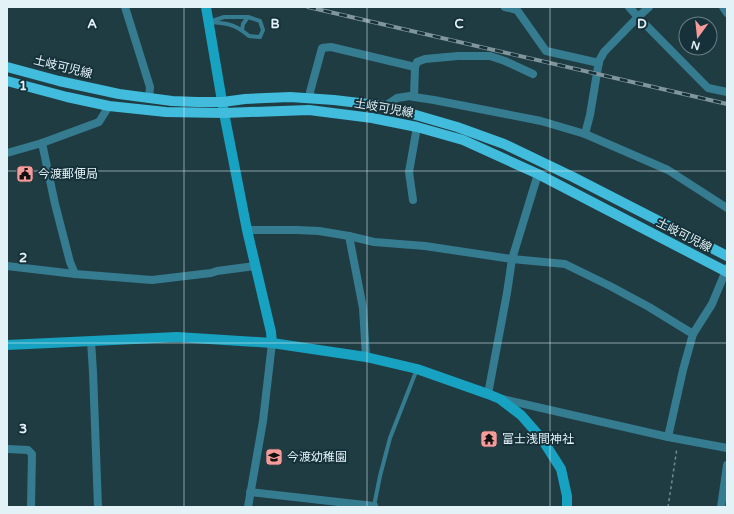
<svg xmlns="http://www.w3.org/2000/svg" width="734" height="514" viewBox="0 0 734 514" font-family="'Varela Round','Noto Sans JP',sans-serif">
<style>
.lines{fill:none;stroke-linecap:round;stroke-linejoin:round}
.path{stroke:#748a91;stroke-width:1.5;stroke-dasharray:3 3;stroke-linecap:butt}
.lane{stroke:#357c90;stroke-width:4}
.street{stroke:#357c90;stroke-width:8}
.secondary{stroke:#17a2c1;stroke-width:10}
.primary{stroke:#41bcdc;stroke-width:10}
.rail-casing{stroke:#80969c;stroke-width:4}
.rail{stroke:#163139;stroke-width:2.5;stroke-dasharray:8;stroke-linecap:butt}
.grid{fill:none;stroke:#e2f2f7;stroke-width:1;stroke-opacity:0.55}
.labels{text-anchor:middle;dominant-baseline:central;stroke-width:4;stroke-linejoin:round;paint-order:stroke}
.street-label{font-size:12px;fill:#e2f2f7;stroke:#163139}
.poi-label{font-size:12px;fill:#e2f2f7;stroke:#163139;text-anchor:start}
.grid-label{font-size:13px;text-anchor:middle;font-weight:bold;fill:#e2f2f7;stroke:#163139;stroke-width:4;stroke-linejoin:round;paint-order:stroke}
</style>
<rect width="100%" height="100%" fill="#203c43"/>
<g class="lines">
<polyline class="path" points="668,507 677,448"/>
<g class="lane">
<path d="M224 17H248L260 21 263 30 260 37 249 36C234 23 228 24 209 22Z"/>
<polyline points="242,30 243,24 248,17"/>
<polyline points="374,506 380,476 390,438 417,369"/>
</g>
<g class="street">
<polyline points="125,7 150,87 149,98"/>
<polyline points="505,7 517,10 546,51 599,63"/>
<polyline points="629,7 638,17 708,88 727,92"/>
<polyline points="723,7 727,13"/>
<polyline points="414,97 415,67 417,62 425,59 458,56 490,56 505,61 533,74"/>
<polyline points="311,99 310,92 322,48 331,47 415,67"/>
<polyline points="385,106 397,98 410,96 414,97 434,100 541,121 585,134 668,170 727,208"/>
<polyline points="585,134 590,115 599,61 604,52 638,17 649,7"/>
<polyline points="42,143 55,204 70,262 75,274"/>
<polyline points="7,153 42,143 99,122 109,106"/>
<polyline points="413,200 409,172 417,127"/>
<polyline points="247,230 297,230 319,231 349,236 374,242 425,246 512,259 565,264 610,286 649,307 693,334"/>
<polyline points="349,236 363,308 366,357"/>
<polyline points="7,266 75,274 152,280 211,273 217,271 255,266"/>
<polyline points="91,341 93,372 98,507"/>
<polyline points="488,394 507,293 512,259 538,174"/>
<polyline points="502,399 668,437 727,448"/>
<polyline points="668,437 683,370 693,334 712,304 727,268"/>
<polyline points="7,449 28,450 32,454 31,507"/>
<polyline points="250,492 374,506 373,507"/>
<polyline points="248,507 263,421 272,343"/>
<polyline points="721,507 727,465"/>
</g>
<g class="secondary">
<polyline points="206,7 224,113 247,230 271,332 272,343"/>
<polyline points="7,345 177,337 272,343 366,357 417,369 488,394 500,399 521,415 542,439 561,469 567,496 567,507"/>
</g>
<g class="primary">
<polyline points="7,67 59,81 119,94 172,101 197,102 223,102 245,99 290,97 334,100 385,106 457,127 504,144 573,177 727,256"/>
<polyline points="7,81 67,97 109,106 166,112 224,113 309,110 372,118 417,127 463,140 538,174 727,272"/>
</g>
<defs>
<polyline id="rail" points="308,7 727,104"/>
</defs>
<use href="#rail" class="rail-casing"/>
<use href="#rail" class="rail"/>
</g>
<path class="grid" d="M184 7V507M367 7V507M550 7V507M7 171H727M7 343H727"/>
<defs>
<symbol id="civic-square" viewBox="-11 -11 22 22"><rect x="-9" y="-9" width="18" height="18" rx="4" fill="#f59b99" stroke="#163139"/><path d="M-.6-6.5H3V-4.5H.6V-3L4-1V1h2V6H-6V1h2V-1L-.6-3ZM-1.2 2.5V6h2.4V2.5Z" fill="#111"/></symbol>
<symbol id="temple-square" viewBox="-11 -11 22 22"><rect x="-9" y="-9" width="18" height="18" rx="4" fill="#f59b99" stroke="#163139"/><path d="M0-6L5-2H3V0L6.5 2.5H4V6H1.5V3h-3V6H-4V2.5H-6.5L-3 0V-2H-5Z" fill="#111"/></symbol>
<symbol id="school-square" viewBox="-11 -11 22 22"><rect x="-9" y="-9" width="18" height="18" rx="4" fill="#f59b99" stroke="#163139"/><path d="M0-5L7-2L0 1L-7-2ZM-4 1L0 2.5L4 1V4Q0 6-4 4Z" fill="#111"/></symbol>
</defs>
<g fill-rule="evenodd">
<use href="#civic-square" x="15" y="164" width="20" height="20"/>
<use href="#temple-square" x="479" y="429" width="20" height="20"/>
<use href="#school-square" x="264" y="447" width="20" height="20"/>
</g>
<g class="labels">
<g class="street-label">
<text transform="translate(63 67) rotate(14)">土岐可児線</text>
<text transform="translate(384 108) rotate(10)">土岐可児線</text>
<text transform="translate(684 235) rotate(27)">土岐可児線</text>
</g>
<g class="poi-label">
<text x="38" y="174">今渡郵便局</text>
<text x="502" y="439">富士浅間神社</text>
<text x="287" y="457">今渡幼稚園</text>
</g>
</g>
<g class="grid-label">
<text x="92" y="28">A</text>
<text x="275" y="28">B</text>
<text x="459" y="28">C</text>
<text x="642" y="28">D</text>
<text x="23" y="90">1</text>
<text x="23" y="262">2</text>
<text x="23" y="433">3</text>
</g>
<rect width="734" height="514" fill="none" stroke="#e2f2f7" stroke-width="16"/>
<g transform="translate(698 36) rotate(195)"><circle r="19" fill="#163139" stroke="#687e85"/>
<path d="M0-3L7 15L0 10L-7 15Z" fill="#f59b99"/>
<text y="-6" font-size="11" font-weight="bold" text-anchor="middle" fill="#e2f2f7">N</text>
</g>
</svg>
